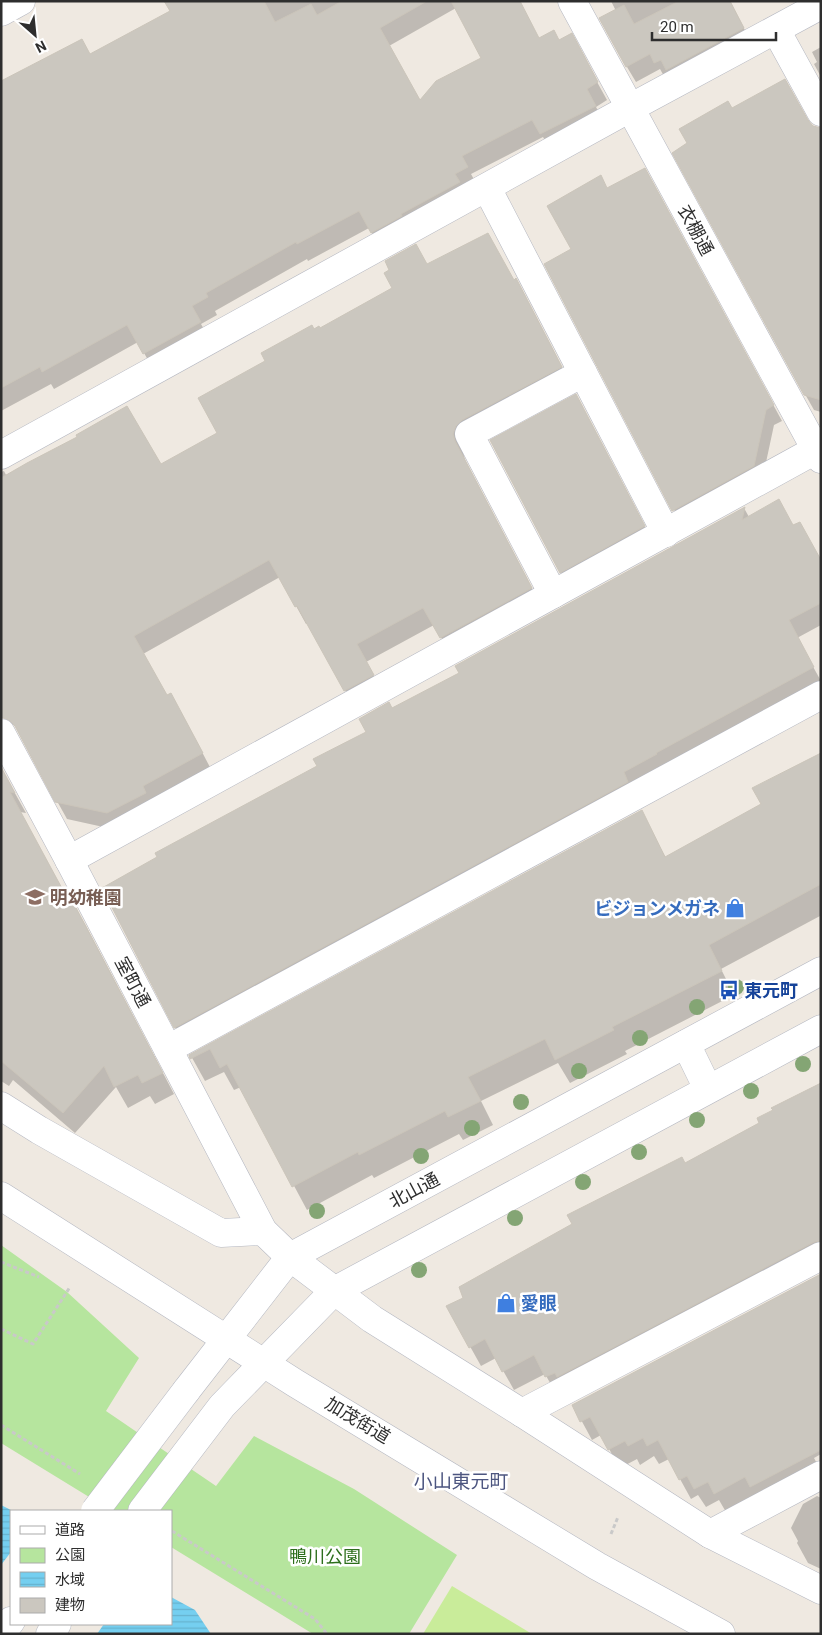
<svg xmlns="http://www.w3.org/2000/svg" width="822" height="1635" viewBox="0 0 822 1635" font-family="Roboto,'Noto Sans JP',sans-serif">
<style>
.park{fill:#b6e59e}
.pitch{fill:#c9ec9a}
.water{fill:url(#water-rules)}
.pier{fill:#efe9e1}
.shadow{fill:#0003;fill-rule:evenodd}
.building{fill:#cbc7bf;stroke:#cbc5ba}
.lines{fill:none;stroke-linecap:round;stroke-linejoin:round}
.minor-casing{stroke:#b4b7c1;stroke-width:29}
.path{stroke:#c9c9c9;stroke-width:3;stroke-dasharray:4 2.5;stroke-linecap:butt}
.minor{stroke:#fff;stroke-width:28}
.minor-bridge-casing{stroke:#b4b7c1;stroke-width:29;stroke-linecap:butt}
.minor-bridge{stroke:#fff;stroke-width:28}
.tree{fill:#84a574}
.labels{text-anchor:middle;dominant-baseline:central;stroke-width:5;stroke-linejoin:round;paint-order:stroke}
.street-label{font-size:18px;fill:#2e2e2e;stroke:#fff}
.education-label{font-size:18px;font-weight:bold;fill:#785e54;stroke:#fff;text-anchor:start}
.shop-label{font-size:18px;font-weight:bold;fill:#366cbe;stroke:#fff;text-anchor:end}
.transit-label{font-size:18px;font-weight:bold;fill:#164399;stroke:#fff;text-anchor:start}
.park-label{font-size:18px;fill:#2c6e1b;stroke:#fff}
.neighbourhood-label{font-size:19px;fill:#4d5680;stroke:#fff}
</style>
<defs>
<pattern id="water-rules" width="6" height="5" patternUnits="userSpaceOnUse" patternTransform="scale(1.25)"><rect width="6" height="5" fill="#75cff0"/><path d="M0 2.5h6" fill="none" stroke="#66b2ce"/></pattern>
</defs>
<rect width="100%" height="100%" fill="#efe9e1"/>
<polygon class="park" points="1,1245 67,1292 139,1358 106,1411 216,1486 254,1436 354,1489 457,1555 409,1634 313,1634 171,1547 171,1511 112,1511 1,1443"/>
<polygon class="pitch" points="452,1586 532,1634 423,1634"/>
<polygon class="water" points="1,1505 13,1511 11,1511 11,1624 171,1624 171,1597 195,1610 211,1634 1,1634"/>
<polygon class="pier" points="11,1552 11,1624 104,1624 97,1634 1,1634 1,1565"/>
<g class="shadow">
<path d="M165 1H519L539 39 559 42 581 53 607 100 596 107 605 124 551 151 543 137 471 174 477 185 382 250 369 228 308 261 307 259 215 311 217 315 201 324 210 340 154 371 138 342 54 389 51 384 1 411V83L90 56 171 12ZM456 8 483 59 420 102 389 46Z"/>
<polygon points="611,1 730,1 752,44 665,78 660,69 636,82 627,67 616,11"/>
<polygon points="821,47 821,77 814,64 817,62 812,52"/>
<polygon points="732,110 807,121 812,126 821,129 821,412 814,410 805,394"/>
<polygon points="653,184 782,421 774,425 762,481 682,525 546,264 573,250 608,189"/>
<polygon points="427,265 514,281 526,298 571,385 465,444 463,452 465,460 541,606 451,655 434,625 366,662 383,693 355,708 308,623 306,624 280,577 143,654 167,697 181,712 212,771 117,830 67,819 57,801 1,653 1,472 4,471 6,475 79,438 161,466 219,434 267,361 313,331 319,330 394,289"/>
<polygon points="585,412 653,543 570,589 561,572"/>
<polygon points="744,508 749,517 793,527 821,561 821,625 797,638 821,681 821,686 185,1044 175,1027 159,858 319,767 367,732 392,710 460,673"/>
<polygon points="821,754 821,917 820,916 721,969 734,995 625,1051 627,1054 570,1083 558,1063 481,1101 493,1125 463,1140 459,1134 374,1178 372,1175 307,1210 241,1087 234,1090 224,1072 205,1081 191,1056 641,812 666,858 762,805"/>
<polygon points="1,768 26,813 20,812 72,907 74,905 86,926 174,1094 155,1104 150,1096 128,1108 116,1087 75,1133 13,1080 9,1086 1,1081"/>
<polygon points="821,1083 821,1263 557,1395 545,1374 514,1390 496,1358 481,1366 448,1307 465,1298 685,1164 761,1124"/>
<polygon points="821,1275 821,1454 814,1458 821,1471 726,1512 719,1500 706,1507 698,1495 691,1499 669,1459 659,1464 654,1456 640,1465 637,1459 620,1468 601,1435 592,1440 573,1405"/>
<polygon points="817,1496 821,1498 821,1569 808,1563 797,1543 798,1541 791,1528 803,1504"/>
</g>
<g class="building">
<polygon points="164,1 264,1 275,22 311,4 317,15 342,1 427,1 380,28 420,100 436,81 481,58 451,1 520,1 539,38 554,30 559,40 572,33 598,82 587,89 596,106 540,134 532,120 462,156 468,167 455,174 460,182 401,214 402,216 371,233 359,211 297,244 296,242 206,293 208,297 192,306 201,322 143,354 127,325 42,372 40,367 1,388 1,81 82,39 90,54 170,11"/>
<polygon points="679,1 730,1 744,28 666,70 661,60 654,63 650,54 626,67 599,18 624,5 634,24"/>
<polygon points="785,79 808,120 813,126 821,128 821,400 804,395 672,153 687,143 679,129 728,101 732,108"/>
<polygon points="645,168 774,405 766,410 754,466 672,511 544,264 571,249 547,206 601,175 607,188"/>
<polygon points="488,233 514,280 516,278 562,367 462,420 456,426 453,434 455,441 532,588 440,638 423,608 357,644 374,675 344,691 297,606 295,607 269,560 134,636 167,695 171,693 203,753 143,786 146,793 107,813 55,802 15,726 9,720 1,717 1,478 27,463 77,437 76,435 127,406 161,464 217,433 198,398 265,361 261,353 312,325 314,329 319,326 320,328 392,288 384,273 389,270 385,261 416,244 427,264"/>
<polygon points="576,394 645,526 560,573 490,440"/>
<polygon points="779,499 793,525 800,522 821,560 821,603 789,620 814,667 656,753 657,754 624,772 628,782 174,1028 102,888 157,857 155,853 317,766 313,759 366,732 359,719 389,702 392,708 459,673 455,666 745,507 742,520"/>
<polygon points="821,753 821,884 709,945 722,971 612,1027 614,1030 555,1060 545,1039 468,1077 481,1101 448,1117 445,1111 359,1155 358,1152 292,1187 227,1064 220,1068 210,1049 190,1059 189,1055 642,810 665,857 761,804 752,788"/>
<polygon points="1,767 15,793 10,792 71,905 74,904 163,1073 142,1083 138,1075 114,1087 104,1066 63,1113 1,1061"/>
<polygon points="821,1083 821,1241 814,1242 557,1377 555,1373 545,1377 534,1355 502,1372 485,1339 469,1348 446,1306 463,1298 459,1287 572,1224 567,1215 682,1157 685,1163 759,1123 757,1118 773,1110 771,1108"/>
<polygon points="821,1274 821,1450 750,1487 745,1477 714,1494 708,1482 694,1489 687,1476 679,1480 658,1440 647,1446 643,1438 628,1446 625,1441 608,1450 590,1417 580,1422 572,1405"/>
</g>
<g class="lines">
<defs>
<g id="minor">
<polyline points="572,1 821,459"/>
<polyline points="1,12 21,1"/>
<polyline points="776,30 821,112"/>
<polyline points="487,188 666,533"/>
<polyline points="1,455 630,108 821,5"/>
<polyline points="553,594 469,434 583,373"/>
<polyline points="1,733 69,860 263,1231 290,1257 372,1319 522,1413 710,1534 821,1590"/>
<polyline points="69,860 821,447"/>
<polyline points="686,1044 708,1089"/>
<polyline points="168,1049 821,695"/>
<polyline points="1,1106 39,1130 221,1233 263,1231"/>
<polyline points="1,1196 295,1383 597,1566 721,1634"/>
<polyline points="186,1391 290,1257 821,971"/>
<polyline points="522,1413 821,1256"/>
<polyline points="142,1511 222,1406 334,1291 821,1029"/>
<polyline points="710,1534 821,1475"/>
<polyline points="1,1634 11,1621"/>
<polyline points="50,1634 57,1624"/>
</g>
</defs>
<use href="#minor" class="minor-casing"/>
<g class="path">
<polyline points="1,1262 39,1277"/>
<polyline points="1,1329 33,1344 70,1287"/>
<polyline points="1,1425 80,1474"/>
<polyline points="172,1531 315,1619 327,1634"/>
<polyline points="611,1534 618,1517"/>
</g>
<use href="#minor" class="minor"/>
<defs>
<polyline id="minor-bridge" points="95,1511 186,1391"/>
</defs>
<use href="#minor-bridge" class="minor-bridge-casing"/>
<use href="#minor-bridge" class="minor-bridge"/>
</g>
<g class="tree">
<circle cx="736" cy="987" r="8"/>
<circle cx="697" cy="1007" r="8"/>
<circle cx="640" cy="1038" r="8"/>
<circle cx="803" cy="1064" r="8"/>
<circle cx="579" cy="1071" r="8"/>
<circle cx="751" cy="1091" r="8"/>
<circle cx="521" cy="1102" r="8"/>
<circle cx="697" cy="1120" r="8"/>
<circle cx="472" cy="1128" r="8"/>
<circle cx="639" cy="1152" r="8"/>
<circle cx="421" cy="1156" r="8"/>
<circle cx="583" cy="1182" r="8"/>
<circle cx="317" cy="1211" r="8"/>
<circle cx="515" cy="1218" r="8"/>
<circle cx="419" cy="1270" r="8"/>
</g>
<defs>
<symbol id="school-bare" viewBox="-9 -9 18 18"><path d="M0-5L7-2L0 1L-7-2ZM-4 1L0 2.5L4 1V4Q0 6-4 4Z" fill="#8d6e63" stroke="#fff" stroke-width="2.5" paint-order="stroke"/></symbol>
<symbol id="shop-bare" viewBox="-9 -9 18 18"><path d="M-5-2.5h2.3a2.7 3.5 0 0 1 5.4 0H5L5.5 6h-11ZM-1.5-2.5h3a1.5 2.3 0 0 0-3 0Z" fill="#3f7fe0" stroke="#fff" stroke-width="2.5" paint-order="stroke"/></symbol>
<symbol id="bus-bare" viewBox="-9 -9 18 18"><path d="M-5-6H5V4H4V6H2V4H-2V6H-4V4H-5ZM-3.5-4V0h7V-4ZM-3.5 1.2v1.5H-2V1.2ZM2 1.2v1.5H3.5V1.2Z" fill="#1a4fb4" stroke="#fff" stroke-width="2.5" paint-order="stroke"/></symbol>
</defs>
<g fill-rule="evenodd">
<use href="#school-bare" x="21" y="883" width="28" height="28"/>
<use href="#shop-bare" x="721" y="894" width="28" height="28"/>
<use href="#bus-bare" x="715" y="976" width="28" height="28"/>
<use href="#shop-bare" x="492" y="1289" width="28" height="28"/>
</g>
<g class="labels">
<g class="street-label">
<text transform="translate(696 230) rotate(62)">衣棚通</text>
<text transform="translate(133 982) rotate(62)">室町通</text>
<text transform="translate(414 1190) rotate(-28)">北山通</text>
<text transform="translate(358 1420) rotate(31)">加茂街道</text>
</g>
<g class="education-label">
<text x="50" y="897">明幼稚園</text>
</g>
<g class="shop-label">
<text x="720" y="908">ビジョンメガネ</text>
<text x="521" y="1303" text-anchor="start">愛眼</text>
</g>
<g class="transit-label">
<text x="744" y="990">東元町</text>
</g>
<g class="park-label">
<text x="325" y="1556">鴨川公園</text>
</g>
<g class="neighbourhood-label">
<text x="461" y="1481">小山東元町</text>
</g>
</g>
<rect width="822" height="1635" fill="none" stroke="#2e2e2e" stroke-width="5"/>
<rect x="10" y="1510" width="162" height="115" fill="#ffffff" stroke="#ababab"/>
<rect x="20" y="1526" width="25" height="8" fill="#ffffff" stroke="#ababab"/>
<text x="55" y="1535" font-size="15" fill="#2e2e2e">道路</text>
<rect x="20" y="1548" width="25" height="15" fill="#b6e59e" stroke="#ababab"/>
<text x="55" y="1560" font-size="15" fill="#2e2e2e">公園</text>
<rect x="20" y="1572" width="25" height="15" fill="url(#water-rules)" stroke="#ababab"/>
<text x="55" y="1585" font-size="15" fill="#2e2e2e">水域</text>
<rect x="20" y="1598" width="25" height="15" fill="#cbc7bf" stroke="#ababab"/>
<text x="55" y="1610" font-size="15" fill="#2e2e2e">建物</text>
<g transform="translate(35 35) rotate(153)" stroke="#ffffff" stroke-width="4" paint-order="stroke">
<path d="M0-4L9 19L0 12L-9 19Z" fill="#2e2e2e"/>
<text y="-8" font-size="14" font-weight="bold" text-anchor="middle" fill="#2e2e2e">N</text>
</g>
<path d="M652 32v8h124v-8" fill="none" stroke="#2e2e2e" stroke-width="2.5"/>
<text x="660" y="32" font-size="15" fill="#2e2e2e" stroke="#ffffff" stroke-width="4" paint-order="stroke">20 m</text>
</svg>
